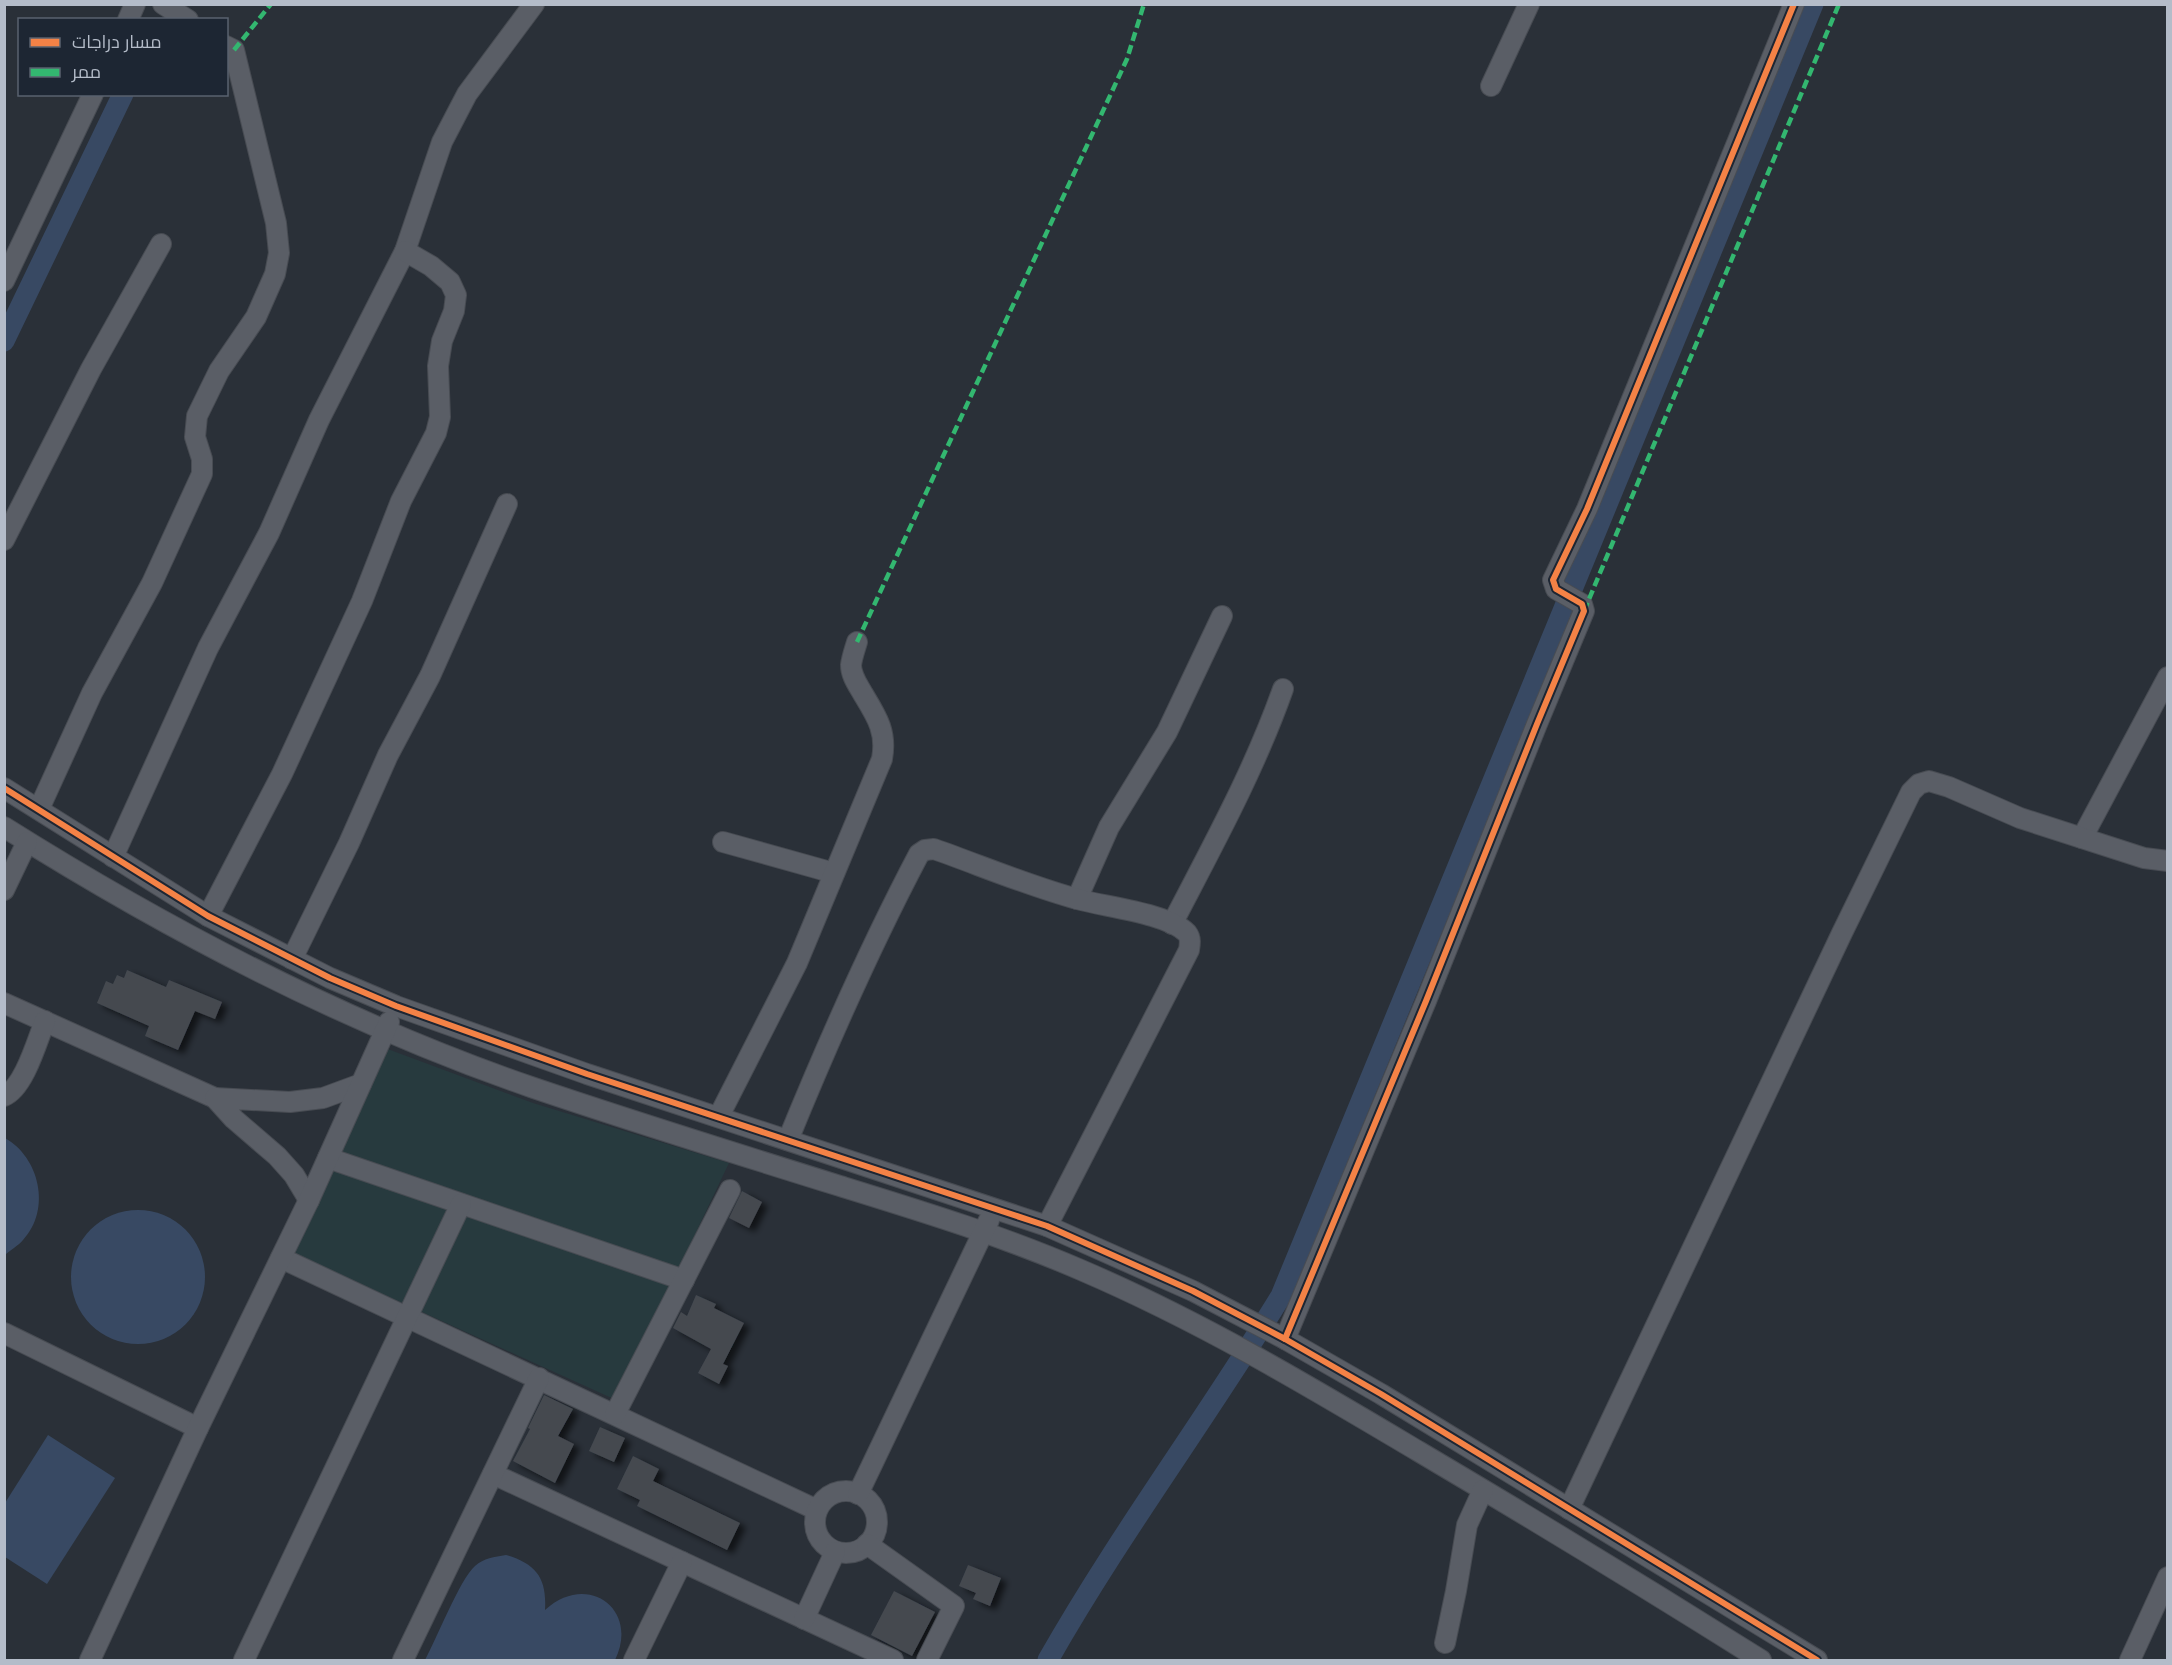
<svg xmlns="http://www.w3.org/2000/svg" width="2172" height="1665" viewBox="0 0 2172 1665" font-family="Montserrat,Cairo,sans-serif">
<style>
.garden{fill:#273a3e}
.water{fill:#384963}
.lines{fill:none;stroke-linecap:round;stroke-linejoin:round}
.canal{stroke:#384963;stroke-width:21}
.building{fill:#444950;filter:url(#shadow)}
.minor-casing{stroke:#484c53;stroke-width:22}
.minor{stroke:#5a5e66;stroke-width:20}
.quiet{stroke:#33b770;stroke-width:4.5;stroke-dasharray:9 4.5;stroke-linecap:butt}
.cycleway-casing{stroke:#1d2633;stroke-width:10}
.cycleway{stroke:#f48246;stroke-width:6}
</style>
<defs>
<filter id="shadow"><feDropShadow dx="6" dy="4" stdDeviation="3" flood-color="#0009"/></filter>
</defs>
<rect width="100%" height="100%" fill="#2a3038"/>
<polygon class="garden" points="385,1048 533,1103 729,1163 616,1400 292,1253"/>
<g class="water">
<path d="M5 1138C39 1157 52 1209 23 1240 18 1246 10 1250 5 1255Z"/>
<circle cx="138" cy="1277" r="67"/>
<polygon points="48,1435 115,1478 47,1584 5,1557 5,1503"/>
<path d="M506 1555C536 1564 547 1578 545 1610 587 1571 640 1609 615 1660H425C436 1640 460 1579 475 1566 484 1558 494 1557 506 1555Z"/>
</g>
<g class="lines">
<g class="canal">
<polyline points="4,341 123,94"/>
<path d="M1048 1660C1119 1535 1206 1419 1281 1296L1813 4"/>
</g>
</g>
<g class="building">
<polygon points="127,970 166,987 169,980 222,1002 215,1019 195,1011 178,1050 145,1036 149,1026 97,1003 106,981 113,984 117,975 124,978"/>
<polygon points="742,1191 762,1202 749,1228 729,1218"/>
<polygon points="696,1295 716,1304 714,1308 744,1323 723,1364 728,1366 719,1384 698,1373 711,1349 673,1328 681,1312 687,1316"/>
<polygon points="544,1395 573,1409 558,1436 574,1444 555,1483 513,1461 530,1429 528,1428"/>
<polygon points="600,1427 625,1438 614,1462 589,1451"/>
<polygon points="633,1456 659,1469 653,1481 740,1523 727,1550 637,1506 640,1500 617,1489"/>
<polygon points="968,1565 1001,1578 990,1606 973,1599 976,1593 959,1586"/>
<polygon points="894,1591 935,1612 912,1656 871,1635"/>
</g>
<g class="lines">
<defs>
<g id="minor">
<polyline points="163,4 188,20"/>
<polyline points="128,20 135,4"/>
<polyline points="1491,86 1529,4"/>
<polyline points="4,281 93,94"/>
<polyline points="4,540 91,369 161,244"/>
<polyline points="4,788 208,916 330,978 396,1006 587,1074 1047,1226 1193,1291 1285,1339 1381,1394 1817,1660"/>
<polyline points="39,809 92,693 152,583 202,474 202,459 195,437 197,416 219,371 256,317 275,274 279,253 276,223 234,50 226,46"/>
<path d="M4 827C171 932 345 1023 531 1087 634 1122 737 1154 840 1186 921 1211 1003 1236 1081 1270 1200 1321 1307 1385 1418 1451 1533 1519 1648 1589 1761 1660"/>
<polyline points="2082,838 2168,677"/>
<polyline points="723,842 834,873"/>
<polyline points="113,857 208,648 269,533 319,420 405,251 442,142 467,94 534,4"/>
<polyline points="4,890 27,842"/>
<polyline points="1077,899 1109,827 1167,732 1222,616"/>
<polyline points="208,916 282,774 362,601 401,501 436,433 440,417 438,366 442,341 454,311 456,295 450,282 431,266 405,251"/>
<path d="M1172 924C1212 847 1254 771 1283 689"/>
<polyline points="292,959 349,843 388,755 430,676 507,504"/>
<polyline points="4,1003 215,1098"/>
<path d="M4 1096C24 1088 37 1041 45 1021"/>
<path d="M719 1116 797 963 882 759C887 732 877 717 863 694 858 685 851 676 851 665 852 657 855 649 857 642"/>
<path d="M788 1140C828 1042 870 947 919 854L925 850 934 849C982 866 1029 886 1077 899 1105 907 1167 913 1187 933 1191 938 1190 944 1189 950L1047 1226"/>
<polyline points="328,1158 684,1280"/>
<polyline points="309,1200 294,1175 277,1156 234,1119 215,1098 290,1102 323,1098 361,1084"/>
<polyline points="281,1258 817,1510"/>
<polyline points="4,1333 198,1428"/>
<polyline points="1285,1339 1426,1001 1537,724 1584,611 1582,604 1556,589 1553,580 1587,509 1794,4"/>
<polyline points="615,1414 730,1190"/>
<polyline points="493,1474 893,1660"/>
<circle cx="846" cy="1522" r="31"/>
<polyline points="858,1494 989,1220"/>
<polyline points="1569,1509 1842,933 1911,792 1919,784 1929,781 1949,787 2020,818 2144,858 2168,861"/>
<polyline points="867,1544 954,1606 927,1660"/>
<polyline points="804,1619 835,1552"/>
<polyline points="1445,1643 1456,1591 1467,1525 1483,1490"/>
<polyline points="90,1660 198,1428 309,1200 389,1022"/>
<polyline points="244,1660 461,1204"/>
<polyline points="403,1660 539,1378"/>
<polyline points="634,1660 682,1562"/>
<polyline points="2130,1660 2168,1577"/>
</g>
</defs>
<use href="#minor" class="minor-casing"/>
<use href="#minor" class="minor"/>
<g class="quiet">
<polyline points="234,50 271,4"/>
<polyline points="1584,611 1839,4"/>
<polyline points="857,642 1127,59 1144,4"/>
</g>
<defs>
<g id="cycleway">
<polyline points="4,788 208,916 330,978 396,1006 587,1074 1047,1226 1193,1291 1285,1339 1381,1394 1817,1660"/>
<polyline points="1285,1339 1426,1001 1537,724 1584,611 1582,604 1556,589 1553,580 1587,509 1794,4"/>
</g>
</defs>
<use href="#cycleway" class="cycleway-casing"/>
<use href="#cycleway" class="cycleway"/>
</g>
<rect width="2172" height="1665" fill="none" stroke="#b4bcc9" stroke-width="12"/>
<rect x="18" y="18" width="210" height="78" fill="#1d2633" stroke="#59626f" stroke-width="1.5"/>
<rect x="30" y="38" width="30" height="9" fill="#f48246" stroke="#59626f" stroke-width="1.5"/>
<text x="72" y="48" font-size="18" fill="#b4bcc9">مسار دراجات</text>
<rect x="30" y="68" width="30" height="9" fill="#33b770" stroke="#59626f" stroke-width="1.5"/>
<text x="72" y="78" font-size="18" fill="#b4bcc9">ممر</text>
</svg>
